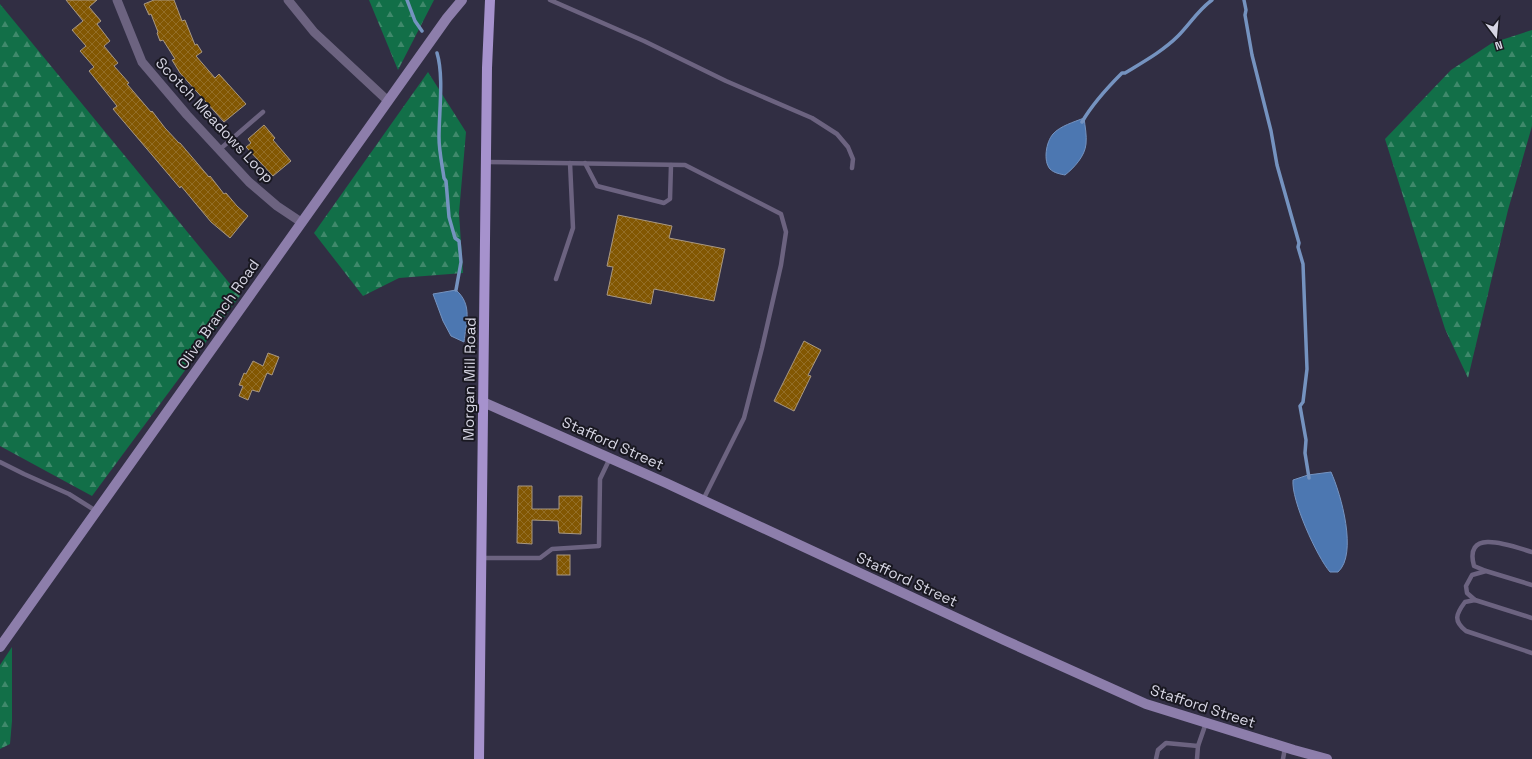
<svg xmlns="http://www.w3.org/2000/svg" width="1532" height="759" viewBox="0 0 1532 759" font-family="'Space Grotesk',sans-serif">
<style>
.forest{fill:url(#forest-firs)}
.water{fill:#4c77b1;stroke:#7593c0}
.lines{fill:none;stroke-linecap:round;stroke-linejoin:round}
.stream{stroke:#7593c0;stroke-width:3.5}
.building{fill:url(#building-cross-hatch);stroke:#a99882}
.lane{stroke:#6c6380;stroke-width:4.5}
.street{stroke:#6c6380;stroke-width:9}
.secondary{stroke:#8d7eab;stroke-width:10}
.primary{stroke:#a692cd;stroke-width:10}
.labels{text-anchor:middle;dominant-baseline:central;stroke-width:4;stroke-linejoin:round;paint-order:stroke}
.street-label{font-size:15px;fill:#d6d5e3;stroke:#191821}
</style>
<defs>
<pattern id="forest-firs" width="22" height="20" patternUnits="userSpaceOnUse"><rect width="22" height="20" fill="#126f48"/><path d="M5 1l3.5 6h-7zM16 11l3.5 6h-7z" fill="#3f896b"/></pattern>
<pattern id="building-cross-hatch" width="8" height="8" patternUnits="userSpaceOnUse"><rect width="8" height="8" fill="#825702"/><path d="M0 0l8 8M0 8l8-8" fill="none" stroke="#936e27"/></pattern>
</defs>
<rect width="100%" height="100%" fill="#312e43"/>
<g class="forest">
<polygon points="369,0 434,0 398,70"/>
<polygon points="0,4 240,296 92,496 0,446"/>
<polygon points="1532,30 1532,126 1508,210 1468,378 1445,329 1385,139 1451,70 1492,43"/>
<polygon points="428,72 466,132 459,213 463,273 399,278 363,296 314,233"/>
<polygon points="12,647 12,721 10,744 0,749 0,665"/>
</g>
<g class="water">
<path d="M1084 118C1085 126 1087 136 1086 144 1085 156 1074 168 1065 175 1060 174 1054 173 1050 169 1043 161 1046 142 1053 134 1060 126 1074 122 1084 118Z"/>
<path d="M456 290C473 305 466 323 464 342L451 336 443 321 433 294Z"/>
<path d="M1331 472C1341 494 1358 554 1338 572H1330C1317 557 1291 500 1293 480L1308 475Z"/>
</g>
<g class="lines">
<g class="stream">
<polyline points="407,0 415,21 422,31"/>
<polyline points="1244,0 1246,10 1245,15 1252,55 1271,131 1277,165 1299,243 1298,247 1303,264 1307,369 1303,402 1300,406 1306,440 1305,453 1309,478"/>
<path d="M437 53C444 76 439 112 439 137 439 151 442 164 444 178L446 181 449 217 455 238 459 241 461 262 456 290"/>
<path d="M1082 122C1093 103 1107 88 1122 73H1125C1143 62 1163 51 1178 36 1190 24 1198 10 1212 0"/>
</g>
</g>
<g class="building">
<polygon points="66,0 97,0 89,7 101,21 97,24 110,41 104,46 118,63 114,66 129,83 127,84 151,112 152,111 165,128 179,143 180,143 209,177 210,176 224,194 226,193 237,206 248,216 230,238 211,222 181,186 180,188 113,109 117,106 89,71 94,67 80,51 86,46 72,30 83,21"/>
<polygon points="154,0 174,0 182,21 185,20 195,45 197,44 202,52 196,56 215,78 219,74 246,104 224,122 180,73 172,60 175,59 163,40 160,41 157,33 158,32 151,14 149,15 144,4"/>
<polygon points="264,125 275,138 273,140 291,161 273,176 246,147 251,143 248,139"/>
<polygon points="618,215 672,226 669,238 725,249 714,301 654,289 651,304 607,295 613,267 607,266"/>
<polygon points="804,341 821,350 808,375 811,376 794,411 774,401"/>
<polygon points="268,353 279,357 272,375 267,373 259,392 252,390 248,400 239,396 243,386 239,385 244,373 246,374 253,361 263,366"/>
<polygon points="518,486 532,486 532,509 559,509 559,496 582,496 581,534 559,533 558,521 532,520 532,544 517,543"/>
<rect x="557" y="555" width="13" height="20"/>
</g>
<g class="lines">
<g class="lane">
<polyline points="550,0 644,41 726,81 812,118 837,134 848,147 853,159 852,168"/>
<polyline points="219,150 263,112"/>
<polyline points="486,162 685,165 781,214 786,232 781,265 762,348 744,418 703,500"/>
<polyline points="585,163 597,186 664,203 670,199 671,165"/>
<polyline points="556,279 573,228 570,163"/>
<polyline points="0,462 24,474 69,494 96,511"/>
<polyline points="482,558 540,558 552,549 599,546 600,479 610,458"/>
<path d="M1486 571 1474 566C1463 526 1514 547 1532 552"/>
<polyline points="1475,600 1467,593 1466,586 1472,575 1486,571 1532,585"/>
<path d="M1532 618 1475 600 1465 602C1456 614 1453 621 1466 631L1532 653"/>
<polyline points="1156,759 1158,750 1166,743 1198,746"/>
<polyline points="1197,759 1198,746 1206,723"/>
<polyline points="1283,759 1285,748"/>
</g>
<g class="street">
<polyline points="117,0 142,62 187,115 249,182 277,206 301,222"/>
<polyline points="288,0 314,32 388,101"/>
</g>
<g class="secondary">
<polyline points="483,402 666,483 1004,640 1146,704 1294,750 1327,759"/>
<polyline points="0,647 447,18 462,0"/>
</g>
<polyline class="primary" points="479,759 487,68 490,0"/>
</g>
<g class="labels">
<g class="street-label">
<text transform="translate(215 120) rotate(47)">Scotch Meadows Loop</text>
<text transform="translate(218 314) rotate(-55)">Olive Branch Road</text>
<text transform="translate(469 379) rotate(-89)">Morgan Mill Road</text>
<text transform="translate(613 443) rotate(24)">Stafford Street</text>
<text transform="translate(907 579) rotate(25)">Stafford Street</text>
<text transform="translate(1203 706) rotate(18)">Stafford Street</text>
</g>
</g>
<g transform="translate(1496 36) rotate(164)" stroke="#191821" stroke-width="3" paint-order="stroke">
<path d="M0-3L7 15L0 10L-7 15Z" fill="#d6d5e3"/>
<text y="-6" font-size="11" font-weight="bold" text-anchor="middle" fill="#d6d5e3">N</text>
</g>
</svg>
